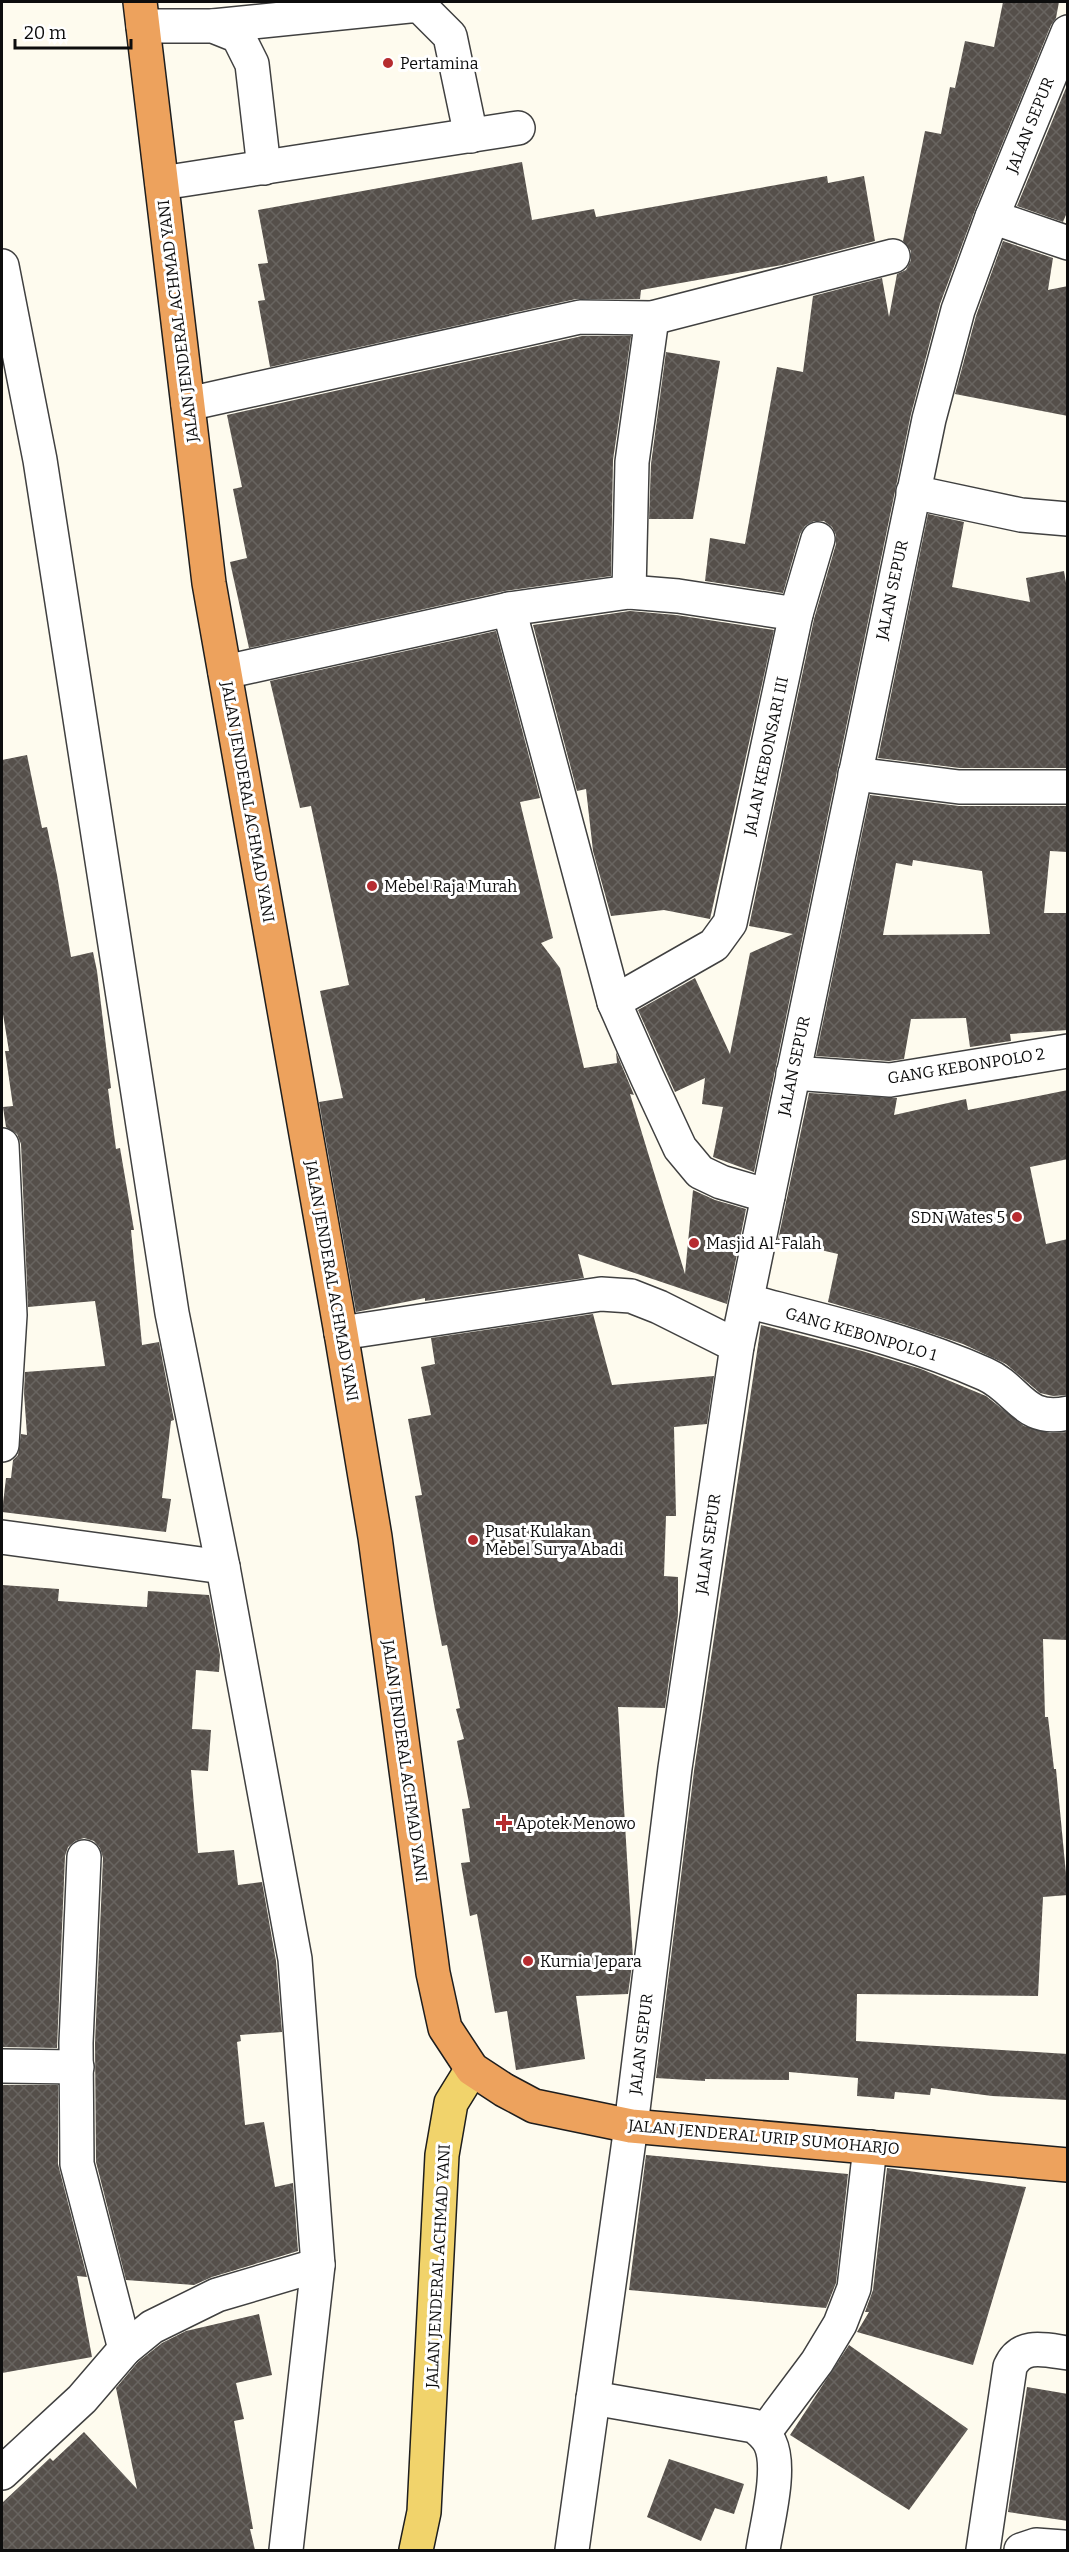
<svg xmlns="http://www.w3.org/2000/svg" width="1069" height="2552" viewBox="0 0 1069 2552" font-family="Bitter,serif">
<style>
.building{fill:url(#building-cross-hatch);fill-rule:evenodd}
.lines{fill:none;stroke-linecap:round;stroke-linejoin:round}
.minor-casing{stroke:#404040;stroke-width:36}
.major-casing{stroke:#1e1e1e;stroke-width:36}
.highway-casing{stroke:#1e1e1e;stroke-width:36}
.minor{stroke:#fff;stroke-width:33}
.major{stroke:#f1d36b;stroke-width:33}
.highway{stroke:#eda25d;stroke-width:33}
.poi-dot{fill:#b62c30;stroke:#fff;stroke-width:2}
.labels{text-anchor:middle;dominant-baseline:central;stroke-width:6;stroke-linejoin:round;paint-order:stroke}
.poi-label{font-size:16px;fill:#0d0d0d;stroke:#fff;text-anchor:start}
.street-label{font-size:16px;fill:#0d0d0d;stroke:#fff}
</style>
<defs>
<pattern id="building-cross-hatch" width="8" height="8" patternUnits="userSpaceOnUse" patternTransform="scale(1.5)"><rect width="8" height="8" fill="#554f4a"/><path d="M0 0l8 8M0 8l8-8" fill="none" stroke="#686460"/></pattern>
</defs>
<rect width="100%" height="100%" fill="#fefbee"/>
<g class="building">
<polygon points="1003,2 1059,2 1056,18 1051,25 975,210 940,304 911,414 754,1172 713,1157 723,1107 702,1104 705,1078 675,1092 638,1010 695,978 730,1054 750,953 793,934 749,926 814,619 836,544 836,535 832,527 824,521 814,521 805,526 800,534 783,593 705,581 710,538 745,544 777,367 803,372 813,296 882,278 889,317 897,274 906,270 911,260 911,251 903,241 925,131 941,134 950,87 955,88 965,41 994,47"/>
<polygon points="1068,83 1068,210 1063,222 1017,206"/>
<polygon points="522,162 532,220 594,209 596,217 827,176 828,183 864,176 875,241 782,265 641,290 640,299 576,299 270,367 258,301 265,300 258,264 268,263 258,210"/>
<polygon points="1003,241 1053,258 1048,290 1068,286 1068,416 955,394 976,316"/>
<polygon points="582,336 631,336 613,460 611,576 505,591 249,648 230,562 247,558 233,489 242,487 227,415"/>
<polygon points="666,352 720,361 693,519 649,519 651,464"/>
<polygon points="928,514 964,522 952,587 1030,602 1026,578 1064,571 1068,595 1068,768 960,768 878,758"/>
<polygon points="630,611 676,615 774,630 710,919 664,910 611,916 593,851 586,789 577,791 533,625"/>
<polygon points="496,631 540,798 520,802 553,938 541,943 560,968 584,1068 617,1063 616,1052 634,1095 630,1094 685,1274 693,1190 715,1200 746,1209 727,1304 578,1254 584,1278 425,1301 425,1298 356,1312 319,1102 343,1098 320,991 349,985 311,806 300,808 270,681"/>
<polygon points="27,755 42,828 47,827 57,875 71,957 93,952 97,971 111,1088 108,1089 116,1149 120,1148 134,1230 131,1230 142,1345 159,1342 174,1420 171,1421 162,1498 171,1499 166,1532 2,1512 6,1478 11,1478 13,1460 18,1455 21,1434 27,1435 24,1393 25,1372 105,1366 95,1301 28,1307 21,1144 17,1134 6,1127 3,1107 13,1106 5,1051 9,1051 2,1008 2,760"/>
<path d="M870 795 959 806H1068V852L1050 851 1044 913H1068V1030L1010 1034 1011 1041 970 1047 966 1018 911 1019 904 1059 889 1061 816 1056ZM913 860 982 871 990 934 883 935 896 863 912 866Z"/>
<polygon points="1068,1090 1068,1159 1030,1167 1046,1244 1068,1239 1068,1395 1053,1396 1040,1393 1006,1364 963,1344 903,1324 828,1302 838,1254 778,1240 809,1093 897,1098 894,1115 966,1099 968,1110"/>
<polygon points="593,1314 612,1385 714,1376 707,1424 674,1427 676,1516 666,1516 664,1576 678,1577 678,1615 665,1708 618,1707 633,1958 628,1994 576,1996 585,2059 516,2070 507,2011 495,2013 477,1914 470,1916 461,1863 470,1862 462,1809 470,1808 457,1741 464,1739 456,1709 460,1708 447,1645 442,1646 435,1610 415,1496 422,1495 408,1419 431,1415 421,1367 435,1364 431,1338"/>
<polygon points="761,1325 862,1351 921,1369 986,1396 1024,1426 1050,1433 1068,1432 1068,1640 1043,1639 1045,1717 1048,1717 1054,1769 1056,1769 1068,1895 1043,1897 1038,1996 857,1994 856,2041 1068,2054 1068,2100 992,2096 931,2088 930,2095 895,2092 894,2099 857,2096 858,2078 789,2072 789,2080 705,2079 705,2081 656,2078 694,1771"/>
<polygon points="2,1585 59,1589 58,1601 147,1607 148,1591 209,1595 220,1655 219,1672 196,1670 192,1729 211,1730 208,1771 191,1770 198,1853 234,1850 238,1885 262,1882 276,1961 282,2032 240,2035 241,2041 237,2042 245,2125 264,2122 275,2187 293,2183 298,2251 212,2277 194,2285 126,2280 96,2162 95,2043 103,1858 100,1848 94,1841 84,1838 75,1841 68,1847 65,1856 57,2048 2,2047"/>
<polygon points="2,2085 58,2085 58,2164 87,2277 77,2276 92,2357 2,2373"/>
<polygon points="646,2155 848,2174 836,2283 826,2308 629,2290"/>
<polygon points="887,2168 1026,2187 973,2365 857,2332 869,2312 865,2312 873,2290"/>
<polygon points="259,2314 272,2375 236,2383 244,2419 234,2421 253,2529 250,2529 255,2550 2,2550 2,2503 50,2458 53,2461 84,2432 137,2489 116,2388 138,2362 162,2343 186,2331"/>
<polygon points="849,2345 968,2429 909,2510 790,2435"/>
<polygon points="1027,2387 1068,2394 1068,2521 1008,2512"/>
<polygon points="669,2459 744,2484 734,2514 715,2508 701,2541 647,2517"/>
</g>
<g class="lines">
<defs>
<g id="minor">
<polyline points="143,26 213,26 238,36 252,64 264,168"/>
<polyline points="213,26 419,5 450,36 471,136"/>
<polyline points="162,183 518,128"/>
<polyline points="992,217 1068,243"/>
<polyline points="2,266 40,460 172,1313 223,1567 295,1959 318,2265 286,2550"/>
<polyline points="188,404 580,317 652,318 893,256"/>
<polyline points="913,492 1021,515 1068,519"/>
<polyline points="629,592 632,462 652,318"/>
<polyline points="509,609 614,1002 647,1077 680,1148 700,1172 721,1182 768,1196"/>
<polyline points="796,614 818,539"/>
<polyline points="225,672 509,609 629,592 678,596 796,614 730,923 714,945 614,1002"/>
<polyline points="855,774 959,787 1068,787"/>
<polyline points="793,1073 890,1080 1068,1051"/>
<polyline points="2,1145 10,1315 2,1445"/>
<path d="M747 1301C827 1322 909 1340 985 1374 1019 1389 1023 1423 1068 1413"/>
<polyline points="341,1333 601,1294 631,1296 659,1307 737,1346"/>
<polyline points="2,1537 223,1567"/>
<polyline points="84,1857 76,2043 77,2164 125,2349"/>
<polyline points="2,2066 77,2067"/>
<path d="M593 2398 754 2426C761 2431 766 2435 770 2443 782 2468 767 2523 763 2550"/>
<polyline points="764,2433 817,2362 840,2324 854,2288 870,2147"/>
<polyline points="2,2473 82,2399 125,2349 152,2327 217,2295 318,2265"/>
<polyline points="572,2550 631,2126 675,1768 737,1346 929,419 958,310 992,217 1068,32"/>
<path d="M983 2550 1010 2367C1021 2342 1046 2350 1068 2353"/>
<polyline points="1021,2550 1036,2545 1063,2547"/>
</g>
<polyline id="major" points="416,2550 424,2512 442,2155 451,2103 472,2069"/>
<polyline id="highway" points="140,2 209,583 341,1333 375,1537 433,1973 445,2028 472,2069 504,2090 534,2106 631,2126 1068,2165"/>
</defs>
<use href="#minor" class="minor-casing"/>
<use href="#major" class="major-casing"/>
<use href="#highway" class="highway-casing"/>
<use href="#minor" class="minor"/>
<use href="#major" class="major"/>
<use href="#highway" class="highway"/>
</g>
<g class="poi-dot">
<circle cx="388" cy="63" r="6"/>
<circle cx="372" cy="886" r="6"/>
<circle cx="1017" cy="1217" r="6"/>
<circle cx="694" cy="1243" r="6"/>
<circle cx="473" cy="1540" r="6"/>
<path d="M501 1814h6v6h6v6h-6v6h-6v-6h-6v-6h6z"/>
<circle cx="528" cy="1961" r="6"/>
</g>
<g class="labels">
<g class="poi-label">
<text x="400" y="63">Pertamina</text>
<text x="384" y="886">Mebel Raja Murah</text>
<text x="1005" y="1217" text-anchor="end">SDN Wates 5</text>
<text x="706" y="1243">Masjid Al-Falah</text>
<text x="485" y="1531">Pusat Kulakan<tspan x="485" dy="18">Mebel Surya Abadi</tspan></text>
<text x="516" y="1823">Apotek Menowo</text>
<text x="540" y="1961">Kurnia Jepara</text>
</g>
<g class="street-label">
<text transform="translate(1030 125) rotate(-68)">JALAN SEPUR</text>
<text transform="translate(178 321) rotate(-97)">JALAN JENDERAL ACHMAD YANI</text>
<text transform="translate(892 590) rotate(-78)">JALAN SEPUR</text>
<text transform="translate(766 756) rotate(-78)">JALAN KEBONSARI III</text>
<text transform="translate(248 802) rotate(80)">JALAN JENDERAL ACHMAD YANI</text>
<text transform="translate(794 1066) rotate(-78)">JALAN SEPUR</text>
<text transform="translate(966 1066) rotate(-9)">GANG KEBONPOLO 2</text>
<text transform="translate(332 1281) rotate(80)">JALAN JENDERAL ACHMAD YANI</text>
<text transform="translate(861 1334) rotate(16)">GANG KEBONPOLO 1</text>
<text transform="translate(708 1544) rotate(-82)">JALAN SEPUR</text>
<text transform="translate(405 1761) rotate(82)">JALAN JENDERAL ACHMAD YANI</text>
<text transform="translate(641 2044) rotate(-83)">JALAN SEPUR</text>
<text transform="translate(764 2137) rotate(5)">JALAN JENDERAL URIP SUMOHARJO</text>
<text transform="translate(438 2266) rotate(-87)">JALAN JENDERAL ACHMAD YANI</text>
</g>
</g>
<rect width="1069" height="2552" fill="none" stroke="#0d0d0d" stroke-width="6"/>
<path d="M15 39v9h116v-9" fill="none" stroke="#0d0d0d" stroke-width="3"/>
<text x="24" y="39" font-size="18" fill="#0d0d0d" stroke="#ffffff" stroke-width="4.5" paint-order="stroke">20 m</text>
</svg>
